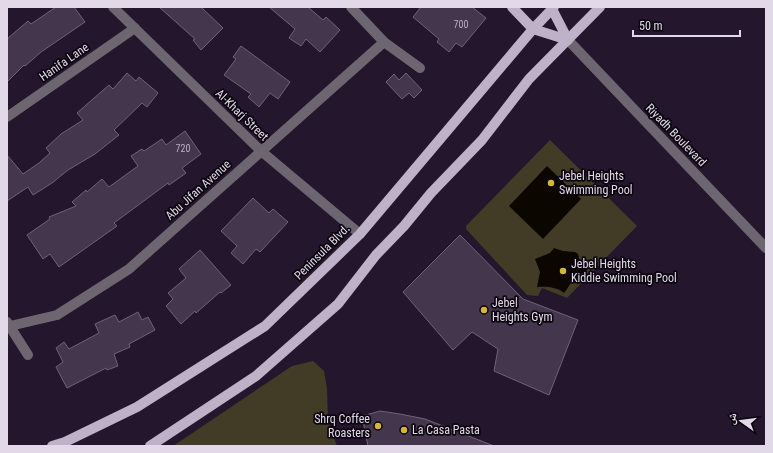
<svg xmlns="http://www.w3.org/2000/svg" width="773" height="453" viewBox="0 0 773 453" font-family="'Roboto Condensed','Noto Naskh Arabic',sans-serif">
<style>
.green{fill:#423c27}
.water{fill:#0b0600}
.building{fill:#44364c;stroke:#71617b}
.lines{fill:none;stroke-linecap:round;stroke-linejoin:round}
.minor{stroke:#6d6671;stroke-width:10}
.major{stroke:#bfb1c8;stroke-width:10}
.poi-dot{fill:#d4b635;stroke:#0a050e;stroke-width:1.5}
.labels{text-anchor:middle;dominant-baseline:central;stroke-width:3.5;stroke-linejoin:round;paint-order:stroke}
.number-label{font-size:10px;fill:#bab0c1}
.street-label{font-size:12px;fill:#e2d9e8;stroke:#0a050e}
.poi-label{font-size:12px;fill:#e2d9e8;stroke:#0a050e;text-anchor:start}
</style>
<rect width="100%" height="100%" fill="#24162c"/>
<g class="green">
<polygon points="550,140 637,226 567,298 542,288 538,296 527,295 466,229 466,226"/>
<polygon points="313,361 324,371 327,388 328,422 337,446 173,446 292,366"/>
</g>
<g class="water">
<polygon points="547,166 581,199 543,239 509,206"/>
<path d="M554 248 563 251 575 252 578 254 580 262 587 270 586 272C575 273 570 286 564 293 558 287 545 286 537 287L540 272 535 259 550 253Z"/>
</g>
<g class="building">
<polygon points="56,7 74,7 85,22 41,52 25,66 24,65 7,82 7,39 28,21 31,24"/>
<polygon points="159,7 201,7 223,28 201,50 193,40 195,39"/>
<polygon points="269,7 308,7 323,20 326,17 340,30 320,52 306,39 301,46 289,38 295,29"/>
<polygon points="421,7 472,7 486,18 462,47 456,43 449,52 437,42 439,39 413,17"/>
<polygon points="241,46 290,82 278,99 270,93 259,107 248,97 251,94 224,75 236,59 233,57"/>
<polygon points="127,73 136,81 139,77 158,93 147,107 142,103 114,130 119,135 95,154 68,170 52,183 33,195 28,187 7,201 7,155 23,174 39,163 50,153 46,148 61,134 83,120 77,113 109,85 113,89"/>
<polygon points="406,73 422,90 414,98 409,93 402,99 386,82 394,74 399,80"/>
<polygon points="185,131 201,154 182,168 186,173 169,185 168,183 114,223 117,226 59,267 50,254 43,259 27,235 50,219 49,217 76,206 72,202 86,190 87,192 102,179 109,187 138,166 131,156 142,149 144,151 162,139 166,145"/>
<polygon points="253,198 269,213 273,209 288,222 260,252 256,249 243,264 231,253 237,246 221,231"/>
<polygon points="460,235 523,299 578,320 549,395 494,371 498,349 472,332 453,350 403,292"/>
<polygon points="200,250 231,285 221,293 220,292 196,313 195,311 181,324 166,306 173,299 168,293 186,278 179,269"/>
<polygon points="138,312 142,320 148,317 155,330 129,344 130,347 114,354 118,366 107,370 106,368 67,388 56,367 63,362 56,348 64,342 69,349 99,333 95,324 115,315 119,322"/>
<polygon points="380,411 400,414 425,419 494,446 368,446 362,416"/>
</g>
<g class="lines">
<g class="minor">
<polyline points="113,7 261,151 360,234"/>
<polyline points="351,7 384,42 420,68"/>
<polyline points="568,40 766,248"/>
<polyline points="7,117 135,28"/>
<polyline points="7,322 28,355"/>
<polyline points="10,326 57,315 129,269 384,42"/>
</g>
<g class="major">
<polyline points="512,7 533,29 568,40 551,7"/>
<polyline points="52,446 65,442 137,407 265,326 360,234 533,29 554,7"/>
<polyline points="150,446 256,376 338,304 376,255 404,226 431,193 482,140 529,79 600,7"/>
</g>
</g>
<g class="poi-dot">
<circle cx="551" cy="183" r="4"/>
<circle cx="563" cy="271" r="4"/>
<circle cx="484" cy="310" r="4"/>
<circle cx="378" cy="426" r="4"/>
<circle cx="404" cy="430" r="4"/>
</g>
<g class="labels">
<g class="number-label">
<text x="461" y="24">700</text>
<text x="183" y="148">720</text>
</g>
<g class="street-label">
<text transform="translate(64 62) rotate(-35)">Hanifa Lane</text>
<text transform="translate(242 115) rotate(44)">Al-Kharj Street</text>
<text transform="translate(676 135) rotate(46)">Riyadh Boulevard</text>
<text transform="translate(198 190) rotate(-42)">Abu Jifan Avenue</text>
<text transform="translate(322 252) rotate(-45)">Peninsula Blvd.</text>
</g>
<g class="poi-label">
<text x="559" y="176">Jebel Heights<tspan x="559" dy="14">Swimming Pool</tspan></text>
<text x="571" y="264">Jebel Heights<tspan x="571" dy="14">Kiddie Swimming Pool</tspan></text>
<text x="492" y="303">Jebel<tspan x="492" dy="14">Heights Gym</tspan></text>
<text x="370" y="419" text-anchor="end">Shrq Coffee<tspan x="370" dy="14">Roasters</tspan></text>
<text x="412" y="430">La Casa Pasta</text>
</g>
</g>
<rect width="773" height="453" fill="none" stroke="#e2d9e8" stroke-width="16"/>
<g transform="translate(741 421) rotate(284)" stroke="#0a050e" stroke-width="3" paint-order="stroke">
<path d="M0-3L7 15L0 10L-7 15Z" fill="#e2d9e8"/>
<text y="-6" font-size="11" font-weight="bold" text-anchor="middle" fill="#e2d9e8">ش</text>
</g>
<path d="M633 30v6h107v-6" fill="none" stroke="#e2d9e8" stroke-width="2"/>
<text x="639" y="30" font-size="12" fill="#e2d9e8" stroke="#0a050e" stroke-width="3" paint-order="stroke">50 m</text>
</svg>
